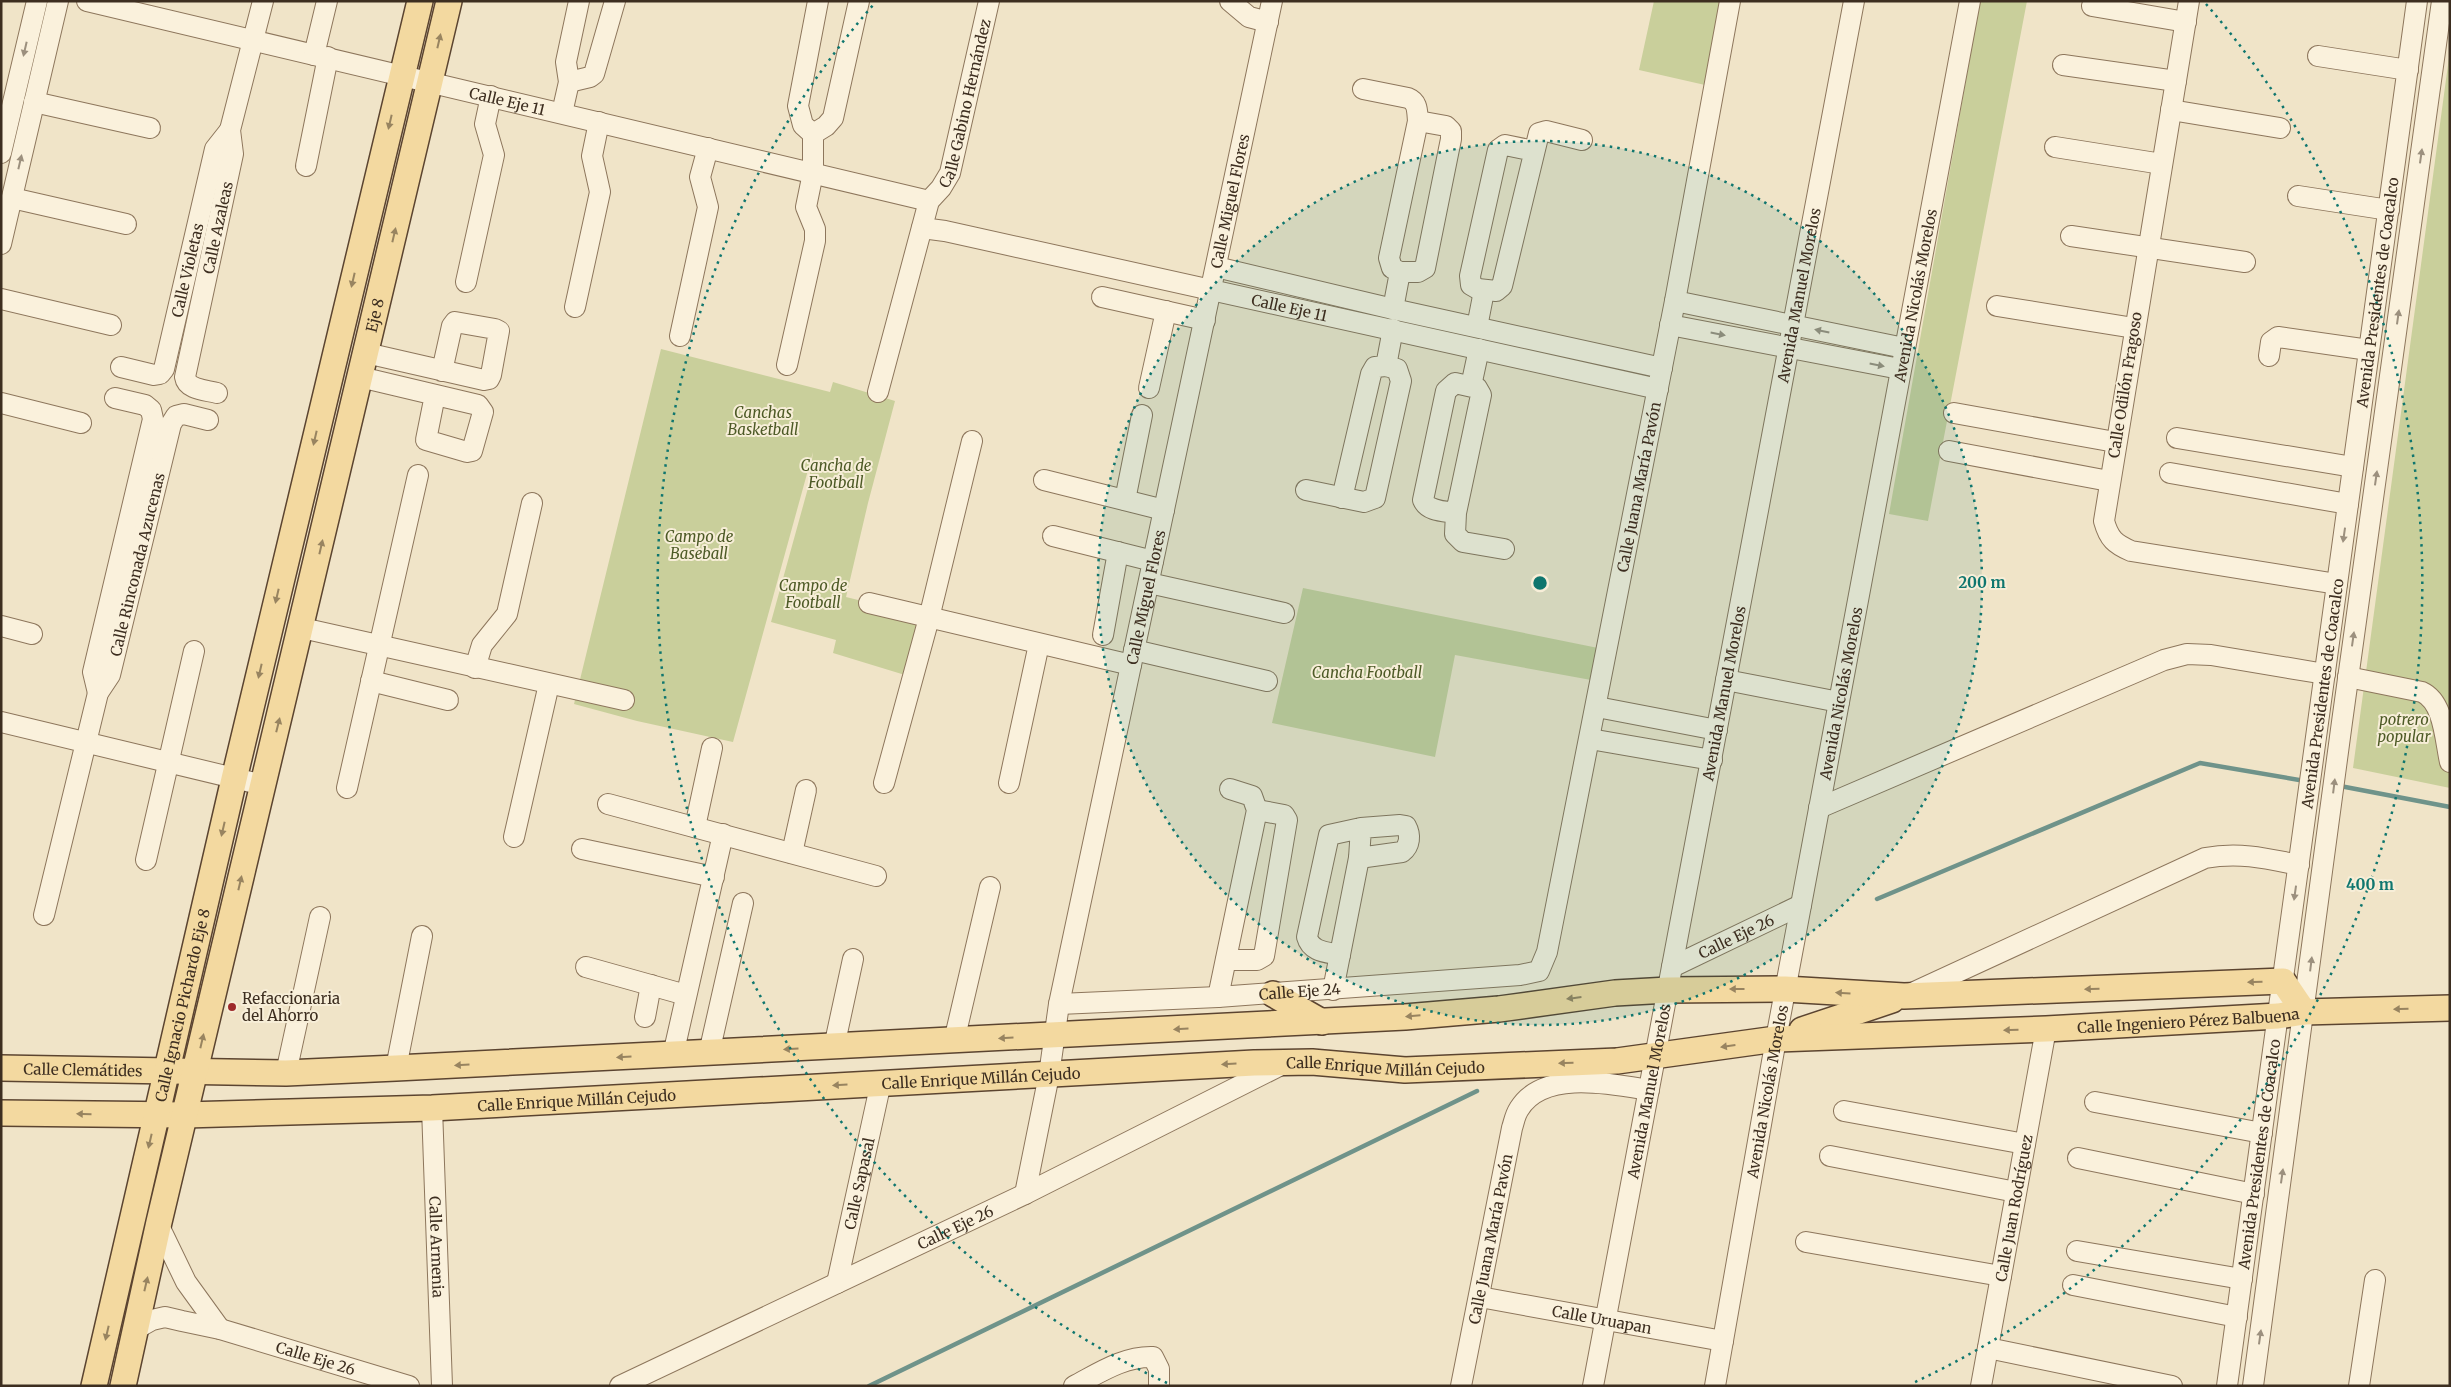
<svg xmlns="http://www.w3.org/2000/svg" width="2451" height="1387" viewBox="0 0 2451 1387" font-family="Merriweather,serif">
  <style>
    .green { fill: #c9cf9b }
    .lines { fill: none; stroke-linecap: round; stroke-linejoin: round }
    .stream { stroke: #6f938a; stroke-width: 4.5 }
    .minor-casing { stroke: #8d765c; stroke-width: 22 }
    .major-casing { stroke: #5b4430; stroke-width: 28 }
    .minor { stroke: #faf1dc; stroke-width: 20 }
    .major { stroke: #f3d9a0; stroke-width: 25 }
    .oneway { fill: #988460 }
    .oneway2 { fill: #9c907e }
    .ring { fill: none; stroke: #0f766e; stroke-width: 2.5; stroke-dasharray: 2.5 5 }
    .poi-dot { fill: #9e2a2b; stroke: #f7eed8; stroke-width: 2 }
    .labels { text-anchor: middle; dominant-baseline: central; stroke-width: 4; stroke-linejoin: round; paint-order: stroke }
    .street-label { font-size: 15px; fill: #3d2e20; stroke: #f7eed8 }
    .park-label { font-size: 15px; font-style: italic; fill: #4d5a26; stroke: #f7eed8 }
    .poi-label { font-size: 15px; fill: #3d2e20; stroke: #f7eed8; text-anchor: start }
    .centre { fill: #0f766e; stroke: #f7eed8; stroke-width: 2.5 }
    .ring-label { font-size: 15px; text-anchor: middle; font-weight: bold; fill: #0f766e; stroke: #f7eed8; stroke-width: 4; stroke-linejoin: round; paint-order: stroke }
  </style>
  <rect width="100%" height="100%" fill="#f0e4c8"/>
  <path class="green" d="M1654,1H1721L1705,85L1639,70Z
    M1980,1H2027L1928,521L1889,514Z
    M2450,50V788L2353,768Z
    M661,349L830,392L833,382L895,401L868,503L846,597L919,615L905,675L833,653L836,640L771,622L808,488L813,452L733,742L637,721L574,704Z
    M1303,588L1608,650L1602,682L1455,655L1435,757L1272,723Z"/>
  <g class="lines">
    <path class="stream" d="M2340,786L2450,807
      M1877,899L2200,763L2305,781
      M869,1386L1477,1091"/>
    <defs>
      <g id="minor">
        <path id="s1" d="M87,1L929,201"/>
        <path d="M1230,1L1249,17L1268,22"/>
        <path d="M2189,1L2104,521C2109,539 2115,544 2131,551L2337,584"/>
        <path d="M2092,6L2186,22"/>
        <path d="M314,55L327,1"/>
        <path d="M2318,56L2408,70"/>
        <path d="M2063,65L2176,81"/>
        <path d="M569,82L590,77L594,74L615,1"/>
        <path d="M1363,89L1408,98C1418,102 1417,111 1418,121L1389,258L1392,268L1400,272L1393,309"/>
        <path d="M34,102L150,128"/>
        <path d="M2171,110L2280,128"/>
        <path d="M562,113L569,82L566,62L579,1"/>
        <path d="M813,134L826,126L833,118L859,1"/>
        <path d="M2055,147L2162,164"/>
        <path d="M1534,151L1505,145L1498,150L1470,276L1471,285L1478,289L1496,291L1502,286L1539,133L1546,131L1582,140"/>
        <path d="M1,153L37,1"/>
        <path d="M306,166L328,57"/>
        <path d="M2298,196L2389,210"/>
        <path d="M12,198L126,224"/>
        <path id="s2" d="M922,228L945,231L1658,389"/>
        <path d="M2071,236L2245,262"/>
        <path d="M1,244L58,1"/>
        <path d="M1216,267L1393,309L1662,368"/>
        <path d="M1400,272H1418L1425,268L1451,139V131L1446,126L1418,121"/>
        <path d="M466,282L494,155L485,124L491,96"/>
        <path d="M1102,297L1205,320"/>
        <path d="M1,299L111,325"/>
        <path d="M1675,301L1904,348"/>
        <path d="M1997,306L2134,328"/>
        <path d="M575,307L600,192L592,156L599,122"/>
        <path d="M1670,325L1900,369"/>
        <path d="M1477,327L1484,291"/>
        <path d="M680,336L708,207L700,177L708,148"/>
        <path d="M366,353C406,362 445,371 484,380L489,379L491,375L499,331L495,329L455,322L452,326L442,371"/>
        <path d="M2269,356L2271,342L2278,337L2369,350"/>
        <path d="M787,365L815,241V229L806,207L813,173V134L803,125L798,106L818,1"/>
        <path id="s3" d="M121,367L154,375L160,374L164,369L215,149L230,130"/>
        <path d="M360,377L478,405L483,412L472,451L467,452L426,440L435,395"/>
        <path d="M1471,386L1479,349"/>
        <path d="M1149,388L1166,311"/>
        <path id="s4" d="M878,392L929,201L941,188L950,173L989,1"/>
        <path id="s5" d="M217,393C206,390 187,390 185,377L233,154L230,130L263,1"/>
        <path d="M1,403L81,423"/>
        <path d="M1954,413L2115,442"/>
        <path d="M2177,438L2353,467"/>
        <path d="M1949,451L2109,481"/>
        <path d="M2170,473L2348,504"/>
        <path d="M1044,480L1164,510"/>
        <path d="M1306,490L1364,502L1375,498L1401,381L1397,369L1386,366"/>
        <path d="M1342,498L1371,374L1375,367L1386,366L1393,329"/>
        <path d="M1125,500L1142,415"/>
        <path d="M1456,513C1445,511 1428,512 1423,500L1446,391L1455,383L1477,388L1481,395L1456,513L1455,534L1463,542L1504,549"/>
        <path d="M1053,536L1153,561"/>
        <path d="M1149,583L1284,613"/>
        <path d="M869,603L1131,665"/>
        <path d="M1,626L32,634"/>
        <path d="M302,628L624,700"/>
        <path d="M1103,635L1118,552"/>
        <path d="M1134,650L1267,681"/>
        <path d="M475,668L482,645L507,614L532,503"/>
        <path d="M2348,677L2422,692C2444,702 2445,740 2450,762"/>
        <path d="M1726,680L1839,702"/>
        <path d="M371,681L448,700"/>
        <path d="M98,693L93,672L153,419L151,410L145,405L115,398"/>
        <path d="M1597,707L1717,730"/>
        <path d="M1,722L263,785"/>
        <path d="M1590,739L1712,760"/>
        <path d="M884,783L929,618L972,441"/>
        <path d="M1009,783L1039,644"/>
        <path d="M347,788L418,475"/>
        <path d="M608,804L876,876"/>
        <path d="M1819,808L2164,660L2187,654L2211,655L2325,674"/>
        <path d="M695,827L712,748"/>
        <path d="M514,837L549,684"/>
        <path d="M582,849L714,877"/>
        <path d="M792,853L806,790"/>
        <path d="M146,860L194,651"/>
        <path id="s6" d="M44,915L98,693L110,675L171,424L176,416L184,414L208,420"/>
        <path d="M1340,955C1326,952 1311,952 1307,937L1329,835L1361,828L1400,825L1406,826C1411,835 1410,846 1402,852L1359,858L1361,828"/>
        <path d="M1226,960H1257L1264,956L1287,820L1284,815L1257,810"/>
        <path d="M586,967L686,995"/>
        <path id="s7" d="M1672,967L1801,905"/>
        <path d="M1333,990L1359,858"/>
        <path d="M1910,994L2205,858C2239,852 2265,858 2299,865"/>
        <path d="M1218,997L1257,810L1252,796L1230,789"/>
        <path id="s8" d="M1059,1004L1218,997L1520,975L1539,971L1547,952L1675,301L1730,1"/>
        <path d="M645,1017L651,985"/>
        <path d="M954,1041L990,887"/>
        <path d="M834,1047L853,959"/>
        <path d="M709,1053L743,903"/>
        <path d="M673,1055L723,834"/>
        <path d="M396,1068L422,936"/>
        <path d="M286,1073L320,917"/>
        <path d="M2095,1102L2262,1133"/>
        <path id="s9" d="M432,1108L442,1386"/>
        <path d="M1844,1111L2025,1144"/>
        <path d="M1830,1156L2016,1192"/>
        <path d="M2078,1158L2254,1194"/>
        <path id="s10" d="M1025,1194L1049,1075L1059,1004L1272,1"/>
        <path d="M159,1226L186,1282L220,1329"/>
        <path d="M1806,1242L2001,1276"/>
        <path d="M2077,1251L2242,1279"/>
        <path id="s11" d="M837,1283L881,1082"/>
        <path d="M2073,1285L2237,1317"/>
        <path id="s12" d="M1480,1297L1723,1341"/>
        <path id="s13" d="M136,1329L152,1320L165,1317L182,1321L220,1329L409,1386"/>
        <path d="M1988,1348L2172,1386"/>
        <path id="s14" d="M620,1386L1025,1194L1285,1063"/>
        <path d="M1074,1386C1099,1373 1124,1356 1153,1357L1159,1369V1386"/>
        <path id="s15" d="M1461,1386L1512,1128C1514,1122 1515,1115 1519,1109C1543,1069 1612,1084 1649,1090"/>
        <path id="s16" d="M1593,1386L1854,1"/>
        <path id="s17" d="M1715,1386L1776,1039L1970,1"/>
        <path id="s18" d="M1981,1386L2046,1029"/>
        <path id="s19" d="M2227,1386L2417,1"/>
        <path d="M2253,1386L2342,722L2442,1"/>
        <path d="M2359,1386L2375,1280"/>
      </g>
      <g id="major">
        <path d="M1273,994L1322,1022"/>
        <path d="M1802,1030L1892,1000"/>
        <path id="s20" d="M1,1068L286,1073L396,1068L1405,1017L1499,1009L1615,993L1668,990L1785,989L1904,996L2283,981L2304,1012"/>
        <path id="s21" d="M1,1113L185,1115L432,1108L1254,1063L1312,1062L1405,1070L1617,1061L1776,1039L2046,1029L2278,1016L2304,1012L2450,1008"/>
        <path id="s22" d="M94,1386L234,779L420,1"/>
        <path id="s23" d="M123,1386L159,1222L449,1"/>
      </g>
    </defs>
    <use href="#minor" class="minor-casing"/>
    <use href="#major" class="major-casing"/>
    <use href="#minor" class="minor"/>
    <use href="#major" class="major"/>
  </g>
  <defs><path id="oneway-solid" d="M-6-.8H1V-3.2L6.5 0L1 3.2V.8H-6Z" transform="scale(1.25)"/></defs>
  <g class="oneway">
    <use href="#oneway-solid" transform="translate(439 41) rotate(-77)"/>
    <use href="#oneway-solid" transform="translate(390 122) rotate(103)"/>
    <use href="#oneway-solid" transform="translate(394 235) rotate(-77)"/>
    <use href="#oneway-solid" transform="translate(353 280) rotate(103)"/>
    <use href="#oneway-solid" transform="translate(315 438) rotate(103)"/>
    <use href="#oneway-solid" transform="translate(321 547) rotate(-77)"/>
    <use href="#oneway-solid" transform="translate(277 596) rotate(103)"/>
    <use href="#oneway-solid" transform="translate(260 671) rotate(103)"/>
    <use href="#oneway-solid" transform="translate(278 725) rotate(-76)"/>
    <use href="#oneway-solid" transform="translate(223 829) rotate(103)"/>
    <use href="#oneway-solid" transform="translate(240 883) rotate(-77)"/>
    <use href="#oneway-solid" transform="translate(2255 982) rotate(178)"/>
    <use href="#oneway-solid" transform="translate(1737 989) rotate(180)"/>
    <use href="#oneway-solid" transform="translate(2092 989) rotate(178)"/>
    <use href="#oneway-solid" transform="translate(1843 993) rotate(-177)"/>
    <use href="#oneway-solid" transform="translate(1574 998) rotate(173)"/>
    <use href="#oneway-solid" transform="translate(2401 1009) rotate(178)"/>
    <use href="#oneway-solid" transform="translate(1413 1016) rotate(175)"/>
    <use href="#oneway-solid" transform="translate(1181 1029) rotate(177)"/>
    <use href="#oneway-solid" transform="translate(2011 1030) rotate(178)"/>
    <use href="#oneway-solid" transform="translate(1006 1038) rotate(177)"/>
    <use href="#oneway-solid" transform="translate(202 1041) rotate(-77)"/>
    <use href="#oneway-solid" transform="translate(1728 1046) rotate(172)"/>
    <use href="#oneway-solid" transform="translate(791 1049) rotate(177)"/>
    <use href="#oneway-solid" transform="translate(624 1057) rotate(177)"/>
    <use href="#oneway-solid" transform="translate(1566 1063) rotate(178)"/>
    <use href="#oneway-solid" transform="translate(1229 1064) rotate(177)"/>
    <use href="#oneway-solid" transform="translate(462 1065) rotate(177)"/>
    <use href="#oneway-solid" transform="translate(840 1085) rotate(177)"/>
    <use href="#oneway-solid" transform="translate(84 1114) rotate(-179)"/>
    <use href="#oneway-solid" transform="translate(150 1141) rotate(103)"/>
    <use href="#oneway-solid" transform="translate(146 1284) rotate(-77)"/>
    <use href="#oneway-solid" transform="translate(107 1333) rotate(103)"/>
  </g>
  <g class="oneway2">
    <use href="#oneway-solid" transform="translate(25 49) rotate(103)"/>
    <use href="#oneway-solid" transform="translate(2421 156) rotate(-82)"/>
    <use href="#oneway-solid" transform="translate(20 162) rotate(-77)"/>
    <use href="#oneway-solid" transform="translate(2398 317) rotate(-82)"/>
    <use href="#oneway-solid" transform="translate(1822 331) rotate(-168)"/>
    <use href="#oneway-solid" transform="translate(1718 334) rotate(11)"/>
    <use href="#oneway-solid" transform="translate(1877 365) rotate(11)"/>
    <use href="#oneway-solid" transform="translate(2376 478) rotate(-82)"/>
    <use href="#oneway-solid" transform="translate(2344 535) rotate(98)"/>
    <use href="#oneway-solid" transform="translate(2353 639) rotate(-82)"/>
    <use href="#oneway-solid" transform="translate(2334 786) rotate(-83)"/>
    <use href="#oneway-solid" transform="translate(2295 893) rotate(98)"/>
    <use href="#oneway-solid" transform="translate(2311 964) rotate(-83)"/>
    <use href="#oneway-solid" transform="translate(2282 1176) rotate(-82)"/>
    <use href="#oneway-solid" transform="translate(2260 1337) rotate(-82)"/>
  </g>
  <circle cx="1540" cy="583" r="442" fill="#0f766e" fill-opacity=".12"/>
  <g class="ring">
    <circle cx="1540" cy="583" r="442"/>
    <path d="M1167 1383A883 883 0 0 1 874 4M2206 4A883 883 0 0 1 1913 1383"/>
  </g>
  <circle class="poi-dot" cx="232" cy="1007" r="5"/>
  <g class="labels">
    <g class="street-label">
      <text stroke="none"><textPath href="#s1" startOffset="432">Calle Eje 11</textPath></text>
      <text stroke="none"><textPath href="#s4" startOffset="304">Calle Gabino Hernández</textPath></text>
      <text stroke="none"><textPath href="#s10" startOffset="1014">Calle Miguel Flores</textPath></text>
      <text stroke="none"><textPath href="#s5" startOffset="191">Calle Azaleas</textPath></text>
      <text stroke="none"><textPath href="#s3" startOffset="148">Calle Violetas</textPath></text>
      <text stroke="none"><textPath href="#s19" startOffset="1104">Avenida Presidentes de Coacalco</textPath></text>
      <text stroke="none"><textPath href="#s16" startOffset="1110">Avenida Manuel Morelos</textPath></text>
      <text stroke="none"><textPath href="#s17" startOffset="1109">Avenida Nicolás Morelos</textPath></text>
      <text stroke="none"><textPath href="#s2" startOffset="376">Calle Eje 11</textPath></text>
      <text stroke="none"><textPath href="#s23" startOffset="1100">Eje 8</textPath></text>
      <text transform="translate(2125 385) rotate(-81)">Calle Odilón Fragoso</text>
      <text stroke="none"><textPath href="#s8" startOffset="976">Calle Juana María Pavón</textPath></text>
      <text stroke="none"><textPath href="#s6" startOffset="364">Calle Rinconada Azucenas</textPath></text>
      <text stroke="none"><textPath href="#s10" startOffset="609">Calle Miguel Flores</textPath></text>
      <text stroke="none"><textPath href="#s17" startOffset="704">Avenida Nicolás Morelos</textPath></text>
      <text stroke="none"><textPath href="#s19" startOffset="699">Avenida Presidentes de Coacalco</textPath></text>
      <text stroke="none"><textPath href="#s16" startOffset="705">Avenida Manuel Morelos</textPath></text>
      <text stroke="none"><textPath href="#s7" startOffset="71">Calle Eje 26</textPath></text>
      <text stroke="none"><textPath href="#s8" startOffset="241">Calle Eje 24</textPath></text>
      <text stroke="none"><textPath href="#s22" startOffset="391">Calle Ignacio Pichardo Eje 8</textPath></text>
      <text stroke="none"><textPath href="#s21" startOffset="2191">Calle Ingeniero Pérez Balbuena</textPath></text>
      <text stroke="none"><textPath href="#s21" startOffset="1386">Calle Enrique Millán Cejudo</textPath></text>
      <text stroke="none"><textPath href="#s20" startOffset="82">Calle Clemátides</textPath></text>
      <text stroke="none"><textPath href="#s21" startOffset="981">Calle Enrique Millán Cejudo</textPath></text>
      <text stroke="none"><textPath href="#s17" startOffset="299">Avenida Nicolás Morelos</textPath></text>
      <text stroke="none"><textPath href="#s16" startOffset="300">Avenida Manuel Morelos</textPath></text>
      <text stroke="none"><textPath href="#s21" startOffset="576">Calle Enrique Millán Cejudo</textPath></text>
      <text stroke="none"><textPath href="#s19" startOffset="234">Avenida Presidentes de Coacalco</textPath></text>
      <text stroke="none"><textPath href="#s11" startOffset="102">Calle Sapasal</textPath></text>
      <text stroke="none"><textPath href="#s18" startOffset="181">Calle Juan Rodríguez</textPath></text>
      <text stroke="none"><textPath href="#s14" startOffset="371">Calle Eje 26</textPath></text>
      <text stroke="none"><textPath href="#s15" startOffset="150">Calle Juana María Pavón</textPath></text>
      <text stroke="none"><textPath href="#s9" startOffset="139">Calle Armenia</textPath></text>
      <text stroke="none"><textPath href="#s12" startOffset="124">Calle Uruapan</textPath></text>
      <text stroke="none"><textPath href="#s13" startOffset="188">Calle Eje 26</textPath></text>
    </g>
    <g class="park-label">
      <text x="763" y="412">Canchas<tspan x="763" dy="17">Basketball</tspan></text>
      <text x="836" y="465">Cancha de<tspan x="836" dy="17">Football</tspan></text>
      <text x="699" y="536">Campo de<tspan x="699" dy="17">Baseball</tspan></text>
      <text x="813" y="585">Campo de<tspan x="813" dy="17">Football</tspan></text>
      <text x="1367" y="672">Cancha Football</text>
      <text x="2404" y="719">potrero<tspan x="2404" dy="17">popular</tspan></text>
    </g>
    <g class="poi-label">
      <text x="242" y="998">Refaccionaria<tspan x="242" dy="17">del Ahorro</tspan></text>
    </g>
  </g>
  <circle cx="1540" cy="583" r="8" class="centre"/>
  <g class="ring-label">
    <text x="1982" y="588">200 m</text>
    <text x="2370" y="890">400 m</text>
  </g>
  <rect width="2451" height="1387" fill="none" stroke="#3d2e20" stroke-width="5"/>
</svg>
